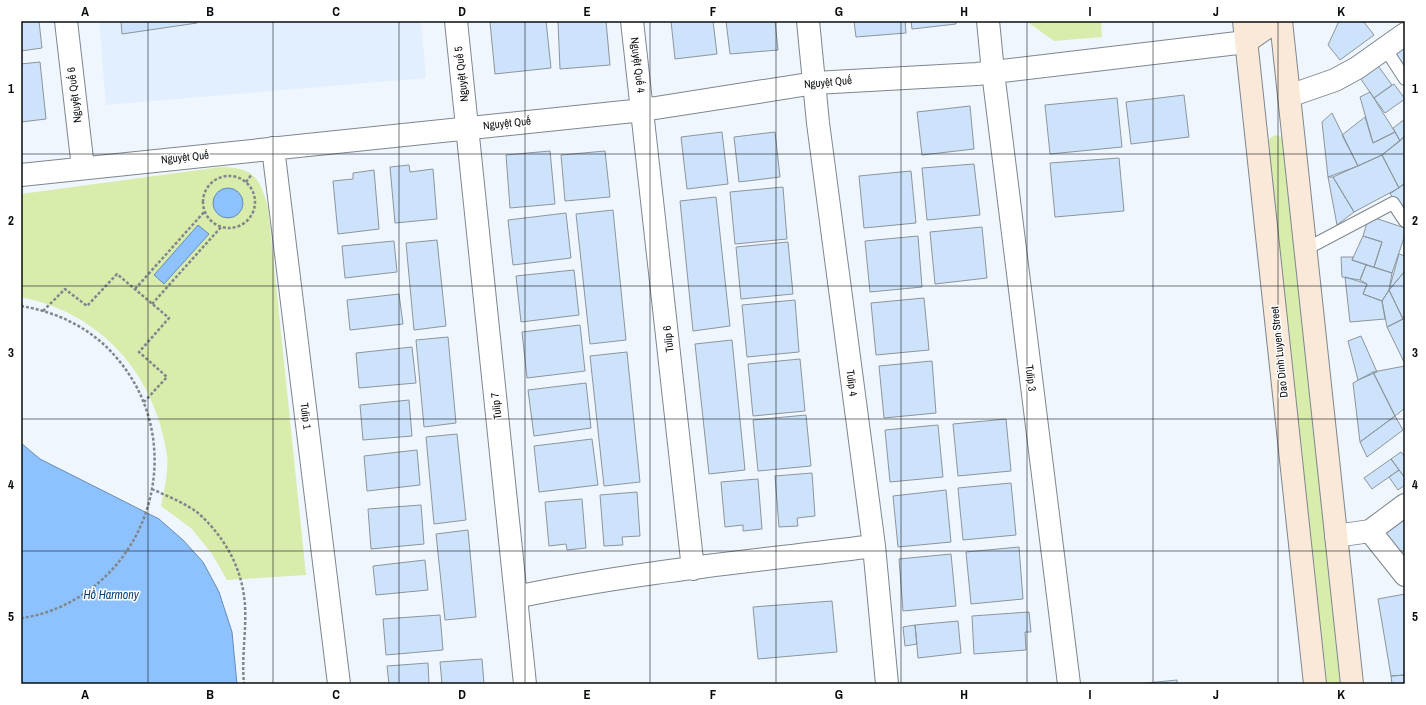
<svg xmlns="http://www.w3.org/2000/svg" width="1426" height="705" viewBox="0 0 1426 705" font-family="'Archivo Narrow',sans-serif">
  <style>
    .built { fill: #e1efff }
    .green { fill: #d8ecac }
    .water { fill: #8ec2ff; stroke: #668bb7 }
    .building { fill: #cce3fb; stroke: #8c959d }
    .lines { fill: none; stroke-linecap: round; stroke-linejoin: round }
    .lane-casing { stroke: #7e868e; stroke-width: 14 }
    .street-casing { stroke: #7e868e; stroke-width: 24 }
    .secondary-casing { stroke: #7e868e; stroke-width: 24 }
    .path { stroke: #81868c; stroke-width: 2.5; stroke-dasharray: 3 2; stroke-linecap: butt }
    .lane { stroke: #fff; stroke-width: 12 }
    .street { stroke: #fff; stroke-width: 22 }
    .secondary { stroke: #fae8d8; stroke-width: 22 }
    .grid { fill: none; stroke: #090c0f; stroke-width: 1; stroke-opacity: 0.55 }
    .labels { text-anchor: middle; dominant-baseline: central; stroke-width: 3; stroke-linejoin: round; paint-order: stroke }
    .street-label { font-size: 11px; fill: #090c0f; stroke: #fff }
    .water-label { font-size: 12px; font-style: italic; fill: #063e73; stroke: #fff }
    .neatline { fill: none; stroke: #090c0f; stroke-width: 1.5 }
    .grid-label { font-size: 13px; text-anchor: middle; font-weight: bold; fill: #090c0f }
  </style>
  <rect width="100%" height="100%" fill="#eff6fe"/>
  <path class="built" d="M99,21H421L426,78L106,105Z"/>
  <path class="green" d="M1026,21H1101L1102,37L1054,41Z
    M1275,135L1281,137L1283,143L1342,684H1326L1268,144L1270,138Z
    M221,167C254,168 259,176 268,207L306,575L227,580L212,554L192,529L161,506C164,491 169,469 167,455C155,374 101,313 21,297V194Z"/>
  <path class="water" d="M213 203a15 15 0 1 1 30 0a15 15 0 1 1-30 0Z
    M198,225L209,234L164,284L154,275Z
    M21,443L40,459L159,519L183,540L203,562L219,592L232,632L237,684H21Z"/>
  <path class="building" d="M21,21H39L42,48L21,51Z
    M121,21H197V23L122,34Z
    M503,21H546L551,68L495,74L490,22Z
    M558,21H606L610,65L560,69Z
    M671,21H713L717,54L675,59Z
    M726,21H775L778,50L730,54Z
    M854,21H905L906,33L856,37Z
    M911,21H956V24L912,29Z
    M1339,21H1363L1374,35L1340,60L1328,45Z
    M1401,42L1405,48V72L1390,50Z
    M40,62L46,119L21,122V64Z
    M1376,63L1392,85L1374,98L1358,75Z
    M1394,84L1405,99L1385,113L1374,98Z
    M1370,92L1395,132L1373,143L1360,97Z
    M1184,95L1189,137L1131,144L1126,102Z
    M1117,98L1122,147L1050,154L1045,105Z
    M970,106L974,149L922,155L917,112Z
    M1332,113L1358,166L1328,177L1322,122Z
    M1365,117L1373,143L1395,132L1400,141L1382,155L1358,166L1342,135Z
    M1405,119V136L1400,141L1393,128Z
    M722,132L728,184L687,189L681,137Z
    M775,132L780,177L739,182L734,137Z
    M1405,136V183L1399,188L1382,155Z
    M550,151L555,204L510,208L506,155Z
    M605,151L610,197L565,201L561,155Z
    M1382,155L1399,188L1354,212L1333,177Z
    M1119,158L1124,211L1055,217L1050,163Z
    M974,164L980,215L927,220L922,168Z
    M409,165L410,172L433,169L437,219L395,223L390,167Z
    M374,170L379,229L338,234L333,181L353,179V173Z
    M911,171L916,223L864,228L859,176Z
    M1328,177H1333L1354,212L1337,225Z
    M1405,183V209L1390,194Z
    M783,187L787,239L735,244L730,192Z
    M716,197L730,326L693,331L680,201Z
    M613,210L626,340L590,344L576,214Z
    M566,213L571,258L513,265L508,220Z
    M1369,216L1405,228V235L1392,273L1374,267L1382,242L1363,236Z
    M982,227L987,278L935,284L930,232Z
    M918,236L922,287L870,292L865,241Z
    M1363,236L1382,242L1374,267L1352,260Z
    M437,240L446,326L414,330L406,243Z
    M394,241L397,272L345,278L342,246Z
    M788,242L793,294L741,299L736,247Z
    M1399,254L1405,256V271L1389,290Z
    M1341,257H1353L1352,260L1366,265L1360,280L1342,277Z
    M1366,265L1392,273L1389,290L1382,301L1363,294L1367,284L1360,280Z
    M574,270L579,315L521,322L516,276Z
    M1405,271V318L1403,319L1389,290Z
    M1345,277L1367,284L1363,294L1382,301L1385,319L1350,322Z
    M1389,290L1403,319L1387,327L1382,301Z
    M399,294L403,324L350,330L347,300Z
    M924,298L929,350L876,355L871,303Z
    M795,300L799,352L747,357L742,305Z
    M1405,318V364L1387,327Z
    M580,325L585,371L527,378L522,332Z
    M1361,336L1377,372L1358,380L1348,341Z
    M448,337L456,423L424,427L416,340Z
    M732,340L745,470L709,474L695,344Z
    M412,347L416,383L359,388L356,353Z
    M627,352L640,482L604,486L590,356Z
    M800,359L805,411L753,416L748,364Z
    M932,361L936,413L884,418L879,366Z
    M1405,366V408L1395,416L1373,372Z
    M1373,372L1395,416L1360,442L1353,383Z
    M586,383L591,428L534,436L528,390Z
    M409,400L412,436L363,440L360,405Z
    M806,415L811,466L758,471L753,420Z
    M1395,416L1403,430L1367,457L1360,442Z
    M1006,419L1011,471L958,476L953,424Z
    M938,425L943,477L890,482L885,430Z
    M457,434L466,520L434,524L426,437Z
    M592,439L598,485L539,492L534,446Z
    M417,450L420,485L367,491L364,456Z
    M1401,452L1405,457V478L1391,459Z
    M1391,459L1399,470L1372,489L1364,478Z
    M1399,470L1405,478V485L1398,490L1389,477Z
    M812,473L815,516L797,518L798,526L779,527L775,476Z
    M758,479L762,529L743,531V525L725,527L721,482Z
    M1011,483L1016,535L963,540L958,488Z
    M946,490L951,542L898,547L893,496Z
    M637,492L640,536L622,537L623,545L604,546L600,495Z
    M582,499L586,548L567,550L566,544L549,546L545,502Z
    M421,505L424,544L371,549L368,509Z
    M1405,511V550L1400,554L1382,527Z
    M468,530L476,617L445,620L436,534Z
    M1019,547L1023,599L971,604L966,552Z
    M951,554L956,606L903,611L899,559Z
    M425,560L428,590L376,595L373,566Z
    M1405,594V675L1391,676L1378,599Z
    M832,601L837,652L758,659L753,607Z
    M1029,612L1031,632H1025L1026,650L974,654L972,616Z
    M440,615L443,650L386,655L383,619Z
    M958,621L961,653L918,658L915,625Z
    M915,625L917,644L905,646L903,627Z
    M482,659L484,684H442L440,662Z
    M428,663L429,684H389L387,666Z
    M1405,675V684H1392L1391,676Z
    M1177,680V684H1136Z"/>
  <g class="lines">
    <defs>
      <path id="lane" d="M1385,48L1405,79
        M1306,249L1393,203L1405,221"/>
      <path id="street" d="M66,21L83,168
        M456,21L525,684
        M632,21L693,569
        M808,21L818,123L874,546L887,684
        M988,21L993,72L1069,684
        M1289,96L1335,80L1357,68L1405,34
        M273,148L339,684
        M21,175L643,110L815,83L977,74L1246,42
        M1370,531L1405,505
        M1336,536L1370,531L1405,575
        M516,597C633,572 754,561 874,546"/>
      <path id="secondary" d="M1244,21L1315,684
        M1281,21L1352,684
        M1246,42L1276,21"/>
    </defs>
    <use href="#lane" class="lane-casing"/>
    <use href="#street" class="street-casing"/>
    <use href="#secondary" class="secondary-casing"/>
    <path class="path" d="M203 202a26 26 0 1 1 52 0a26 26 0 1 1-52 0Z
      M246,182L252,174
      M135,289L205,211
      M152,304L222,226
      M21,306C57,312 91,328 115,356C175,423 165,527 97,584C77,601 48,615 21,618
      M43,311L65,289L87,306L117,274L169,318L139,352L167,377L144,402
      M152,489C167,496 185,503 198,513C222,534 240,564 244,596C248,624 241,654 244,684"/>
    <use href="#lane" class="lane"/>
    <use href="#street" class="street"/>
    <use href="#secondary" class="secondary"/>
  </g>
  <path class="grid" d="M148,21V684M273,21V684M399,21V684M525,21V684M650,21V684M776,21V684M901,21V684M1027,21V684M1153,21V684M1278,21V684M21,154H1405M21,286H1405M21,419H1405M21,551H1405"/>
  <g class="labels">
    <g class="street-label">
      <text transform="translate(638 65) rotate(83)">Nguyệt Quế 4</text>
      <text transform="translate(461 74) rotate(-96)">Nguyệt Quế 5</text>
      <text transform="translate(828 82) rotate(-5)">Nguyệt Quế</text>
      <text transform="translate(74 95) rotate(-97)">Nguyệt Quế 6</text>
      <text transform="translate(507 123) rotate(-6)">Nguyệt Quế</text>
      <text transform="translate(185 157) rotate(-6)">Nguyệt Quế</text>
      <text transform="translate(668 339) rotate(-96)">Tulip 6</text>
      <text transform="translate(1279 352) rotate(-96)">Dao Dinh Luyen Street</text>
      <text transform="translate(1031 378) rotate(83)">Tulip 3</text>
      <text transform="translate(852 383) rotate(83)">Tulip 4</text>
      <text transform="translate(496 406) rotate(-96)">Tulip 7</text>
      <text transform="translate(306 416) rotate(83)">Tulip 1</text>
    </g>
    <g class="water-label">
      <text x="111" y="595">Hồ Harmony</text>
    </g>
  </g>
  <rect width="1426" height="705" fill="none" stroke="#ffffff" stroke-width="44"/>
  <rect x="22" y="22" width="1382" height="661" class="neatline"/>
  <g class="grid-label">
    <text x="85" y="16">A</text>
    <text x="210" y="16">B</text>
    <text x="336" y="16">C</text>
    <text x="462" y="16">D</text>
    <text x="587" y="16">E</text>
    <text x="713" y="16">F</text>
    <text x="839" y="16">G</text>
    <text x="964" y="16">H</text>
    <text x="1090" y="16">I</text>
    <text x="1216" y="16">J</text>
    <text x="1341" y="16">K</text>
    <text x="11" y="93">1</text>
    <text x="1415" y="93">1</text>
    <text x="11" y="225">2</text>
    <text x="1415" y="225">2</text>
    <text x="11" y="357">3</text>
    <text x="1415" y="357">3</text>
    <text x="11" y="489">4</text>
    <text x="1415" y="489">4</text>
    <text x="11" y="621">5</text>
    <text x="1415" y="621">5</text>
    <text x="85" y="699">A</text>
    <text x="210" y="699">B</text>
    <text x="336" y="699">C</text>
    <text x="462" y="699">D</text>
    <text x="587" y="699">E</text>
    <text x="713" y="699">F</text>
    <text x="839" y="699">G</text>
    <text x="964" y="699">H</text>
    <text x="1090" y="699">I</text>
    <text x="1216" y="699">J</text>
    <text x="1341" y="699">K</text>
  </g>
</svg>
